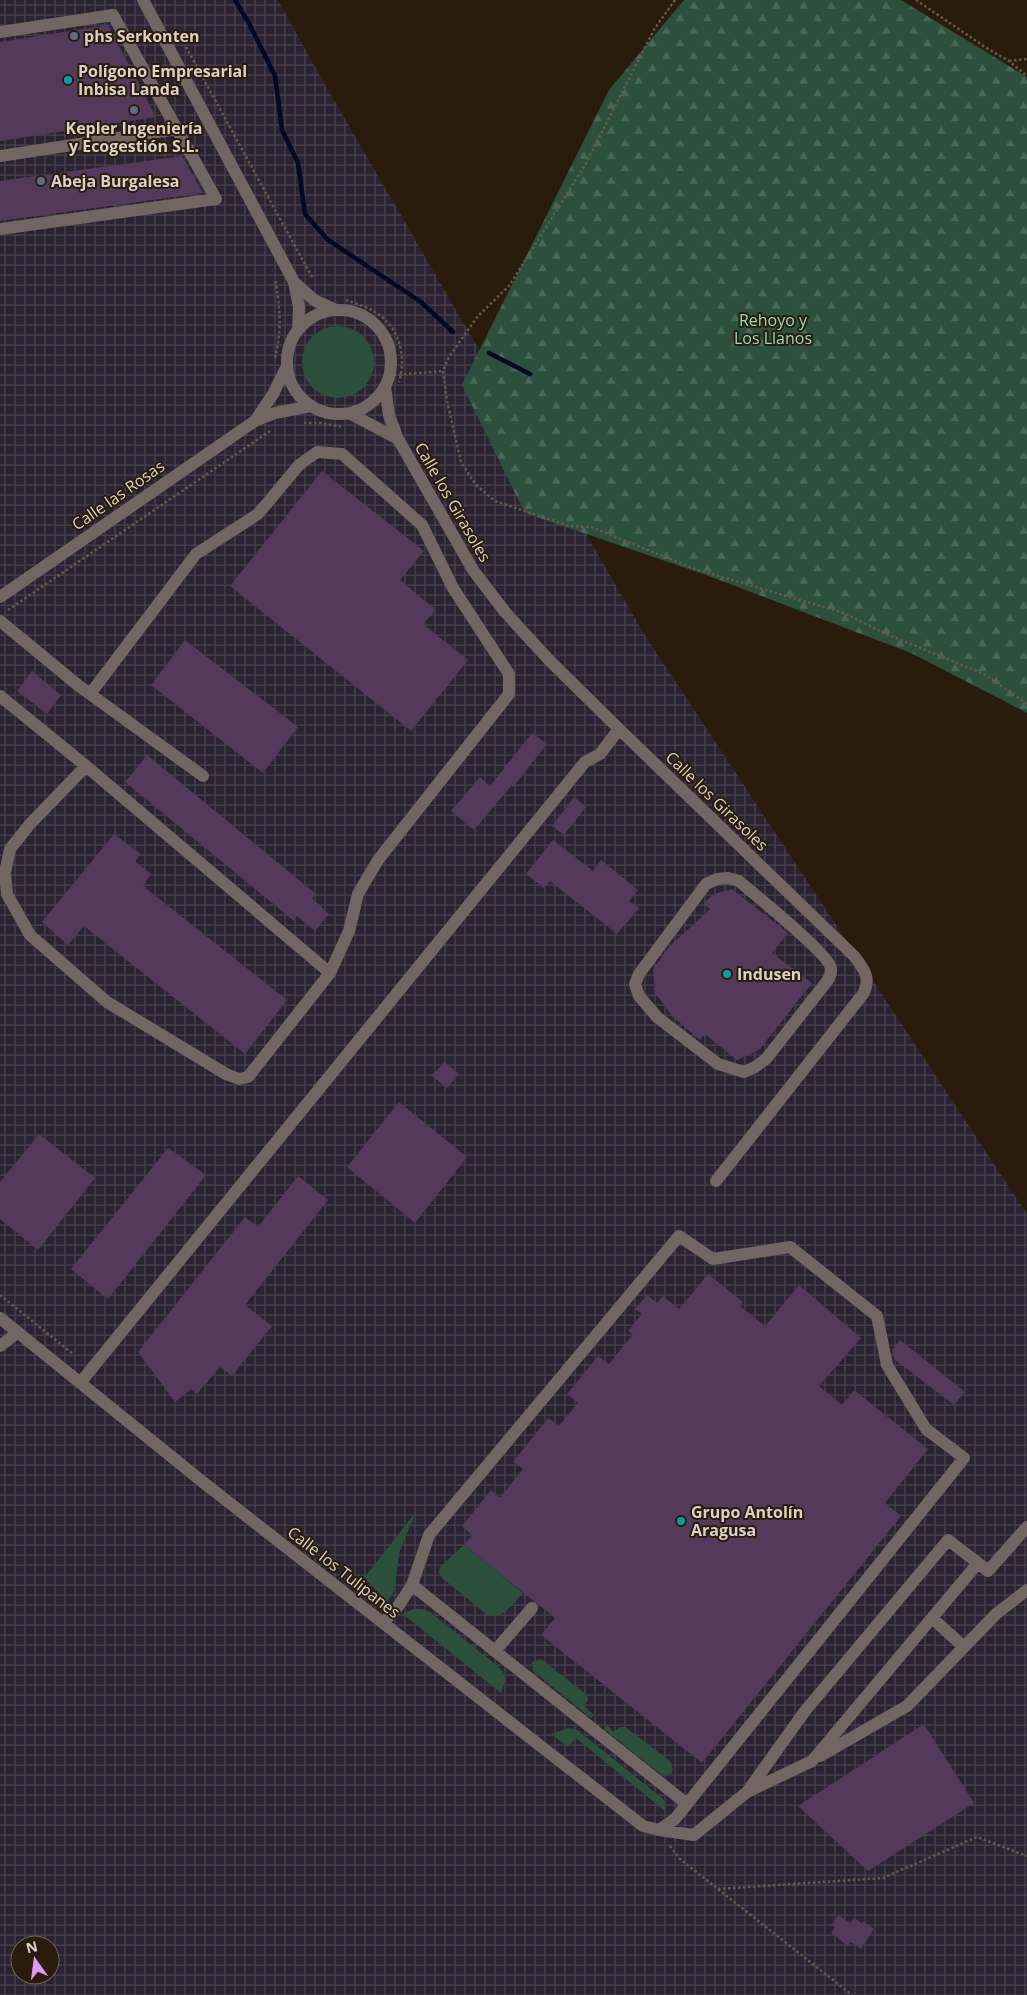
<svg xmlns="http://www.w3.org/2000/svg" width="1027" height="1995" viewBox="0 0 1027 1995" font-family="'Open Sans',sans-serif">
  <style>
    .industrial { fill: url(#industrial-grid); fill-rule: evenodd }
    .forest { fill: url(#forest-firs) }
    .garden { fill: #2b503c }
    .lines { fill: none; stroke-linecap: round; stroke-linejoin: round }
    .stream { stroke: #010926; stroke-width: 4.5 }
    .building { fill: #53395a }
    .path { stroke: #66594b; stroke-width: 2.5; stroke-dasharray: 2.5 2.5; stroke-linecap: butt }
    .minor { stroke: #716662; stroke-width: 12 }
    .service-dot { fill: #5c6f8a; stroke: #2a1c0c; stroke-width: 2 }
    .culture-dot { fill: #0f9aa8; stroke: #2a1c0c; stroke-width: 2 }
    .labels { text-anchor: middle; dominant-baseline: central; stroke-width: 4; stroke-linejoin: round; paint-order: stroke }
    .poi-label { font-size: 16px; font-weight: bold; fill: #dbd1c7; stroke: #2a1c0c; text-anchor: start }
    .park-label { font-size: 16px; fill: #95deb5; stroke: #2a1c0c }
    .street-label { font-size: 16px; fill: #dbd1c7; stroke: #2a1c0c }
  </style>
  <defs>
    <pattern id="industrial-grid" width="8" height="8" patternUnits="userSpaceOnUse" patternTransform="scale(1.25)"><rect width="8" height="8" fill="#2b2332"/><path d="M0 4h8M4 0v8" fill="none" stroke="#49424e"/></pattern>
    <pattern id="forest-firs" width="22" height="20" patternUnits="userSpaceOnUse" patternTransform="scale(1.25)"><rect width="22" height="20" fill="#2b503c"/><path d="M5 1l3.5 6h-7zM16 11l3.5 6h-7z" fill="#496857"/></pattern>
  </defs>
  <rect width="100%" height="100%" fill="#2a1c0c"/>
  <path class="industrial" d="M0,0H278L320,76L646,637L1027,1214V1995H0ZM20,1945H50V1975H20Z"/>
  <path class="forest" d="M684,0H901L1027,77V713L911,653L709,576L525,513L462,385L609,90Z"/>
  <path class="garden" d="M302 362a36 36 0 1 1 72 0a36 36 0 1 1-72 0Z
    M416,1512L399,1553L395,1588L388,1602L364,1578Z
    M464,1545L523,1593C513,1603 501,1623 486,1614L442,1578L439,1572L440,1567Z
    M413,1609H422L430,1612L500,1668C508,1677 505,1683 501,1693L403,1614Z
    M541,1659L587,1695L588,1700L584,1706L594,1715L591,1718L533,1671L532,1662Z
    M607,1725L614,1732L620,1727H625L670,1761L673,1770L671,1774L664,1775L658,1772L604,1729Z
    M568,1728L576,1729L663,1799L666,1804L665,1811L576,1738L568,1747L551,1734Z"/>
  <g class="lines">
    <path class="stream" d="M235,0L250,25L275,76L282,130L298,163L305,214L328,240L421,302L453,332
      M489,353L530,374"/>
  </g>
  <path class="building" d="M108,25L156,117L0,141V42Z
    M182,156L203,193L0,221V181Z
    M322,471L424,551L400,580L436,610L423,624L468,660L411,731L230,586Z
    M185,640L298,727L263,773L151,685Z
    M32,671L61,695L47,714L17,691Z
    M532,733L547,744L513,787L511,786L474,830L451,811L480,777L490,786Z
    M147,755L316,894L312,898L329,914L315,931L297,916L294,921L125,782Z
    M574,797L586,807L564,835L552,826Z
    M114,834L141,854L135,861L151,874L143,886L287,1000L245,1054L84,926L68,945L42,922Z
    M553,840L593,871L601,860L638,890L629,901L639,908L617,934L550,881L544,888L526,874Z
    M732,889L788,933L772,953L812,983L759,1050L737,1060L705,1034L700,1040L673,1017L655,993L653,969L669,947L710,909L704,903L714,894Z
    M444,1062L459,1074L447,1088L432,1076Z
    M399,1102L467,1157L415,1223L347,1167Z
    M39,1134L95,1178L38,1250L0,1219V1182Z
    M168,1148L206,1175L108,1299L71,1269Z
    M298,1176L328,1200L245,1305L272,1326L232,1376L220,1367L197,1394L191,1389L175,1402L138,1352L245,1217L258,1227Z
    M708,1274L743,1302L740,1306L765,1326L799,1285L861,1338L819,1386L842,1405L854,1390L928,1449L885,1503L901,1516L702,1763L541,1635L555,1618L464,1545L472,1535L462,1526L491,1490L500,1498L523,1469L513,1462L548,1418L559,1426L578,1403L567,1394L598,1356L609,1364L633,1334L628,1331L642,1314L635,1309L647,1295L657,1303L663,1296L679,1309Z
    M900,1340L965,1392L954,1405L894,1359L892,1350Z
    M924,1724L974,1803L868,1871L798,1806Z
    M839,1915L850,1923L854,1918L862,1923L863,1921L874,1929L861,1949L851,1942L848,1946L831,1933L835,1927L831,1925Z"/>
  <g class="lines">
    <path class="path" d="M675,0L655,28L585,165L509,286L478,316L449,357L443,371L447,401L461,462L476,485L495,501L569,526L591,527L695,569L844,613L884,633L984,674L1027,704
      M916,0L988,49L1009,61L1027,76
      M186,47L313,279
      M1009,61L1027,59
      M346,300C358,304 373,309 382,317C401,332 406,360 399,382
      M275,358C282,332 280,305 275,279
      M394,375L443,371
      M304,423H321L343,427
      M8,610L270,431
      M0,1295L73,1354
      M670,1846L680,1859L852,1995
      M718,1889L883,1878L977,1837L1027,1856"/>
    <path class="minor" d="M143,0L294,282L299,307L298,330
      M0,32L113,15L216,199L0,229
      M0,156L177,129
      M294,282L314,300L336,310
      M287 362a52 52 0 1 1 104 0a52 52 0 1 1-104 0Z
      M385,386L389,415L398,439L473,570L505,612L549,660L619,729L854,956C863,968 872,978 863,994L716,1181
      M349,413L398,439
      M255,421L273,394L287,366
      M0,597L255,421L275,413L311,406
      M0,621L79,686L203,776
      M90,694L196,554L258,514L299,465L317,452L342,454L422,525L453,588L509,674V694L378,860L358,894L349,931L330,973
      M0,696L75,757L86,766L330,973L248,1077L239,1079L226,1074L107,1002L30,935L7,894L5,873L10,849L30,824L86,766
      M728,878L739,881C754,894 829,954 831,968C832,975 828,980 824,985L766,1059L755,1067L744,1072L718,1064L657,1017L639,996L635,984L639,974L706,884L717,879Z
      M0,1318L204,1483L643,1826L659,1830L675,1819L964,1458L926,1429L887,1365L877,1316L790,1247L713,1259L679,1236L429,1535L412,1585L397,1608L383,1623
      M0,1346L18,1332
      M80,1383L585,762L600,754L619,729
      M978,1563L988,1571L1027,1527
      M412,1585L687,1804
      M932,1618L964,1647
      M495,1651L532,1608
      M820,1756L907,1706L996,1614L1027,1590
      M659,1830L694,1835L747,1792L812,1761L978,1563L948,1540L805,1711L747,1792"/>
  </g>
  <g class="service-dot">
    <circle cx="74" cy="36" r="5"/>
    <circle cx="134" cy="110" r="5"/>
    <circle cx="41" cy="181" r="5"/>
  </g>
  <g class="culture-dot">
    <circle cx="68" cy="80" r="5"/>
    <circle cx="727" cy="974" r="5"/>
    <circle cx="681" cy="1521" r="5"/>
  </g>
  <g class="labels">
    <g class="poi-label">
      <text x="84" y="36">phs Serkonten</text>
      <text x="78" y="71">Polígono Empresarial<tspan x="78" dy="18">Inbisa Landa</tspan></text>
      <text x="134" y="128" text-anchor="middle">Kepler Ingeniería<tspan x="134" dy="18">y Ecogestión S.L.</tspan></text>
      <text x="51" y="181">Abeja Burgalesa</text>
      <text x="737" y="974">Indusen</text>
      <text x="691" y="1512">Grupo Antolín<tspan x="691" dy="18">Aragusa</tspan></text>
    </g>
    <g class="park-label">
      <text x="773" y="320">Rehoyo y<tspan x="773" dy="18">Los Llanos</tspan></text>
    </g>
    <g class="street-label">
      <text transform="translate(118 495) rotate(-35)">Calle las Rosas</text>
      <text transform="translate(453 502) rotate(60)">Calle los Girasoles</text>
      <text transform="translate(717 801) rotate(44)">Calle los Girasoles</text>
      <text transform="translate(344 1572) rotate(38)">Calle los Tulipanes</text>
    </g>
  </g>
  <g transform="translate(35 1960) rotate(346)"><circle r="24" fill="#2a1c0c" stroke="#716457"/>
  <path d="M0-4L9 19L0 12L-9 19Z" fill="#df98f2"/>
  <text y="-8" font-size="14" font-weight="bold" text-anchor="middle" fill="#dbd1c7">N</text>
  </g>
</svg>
